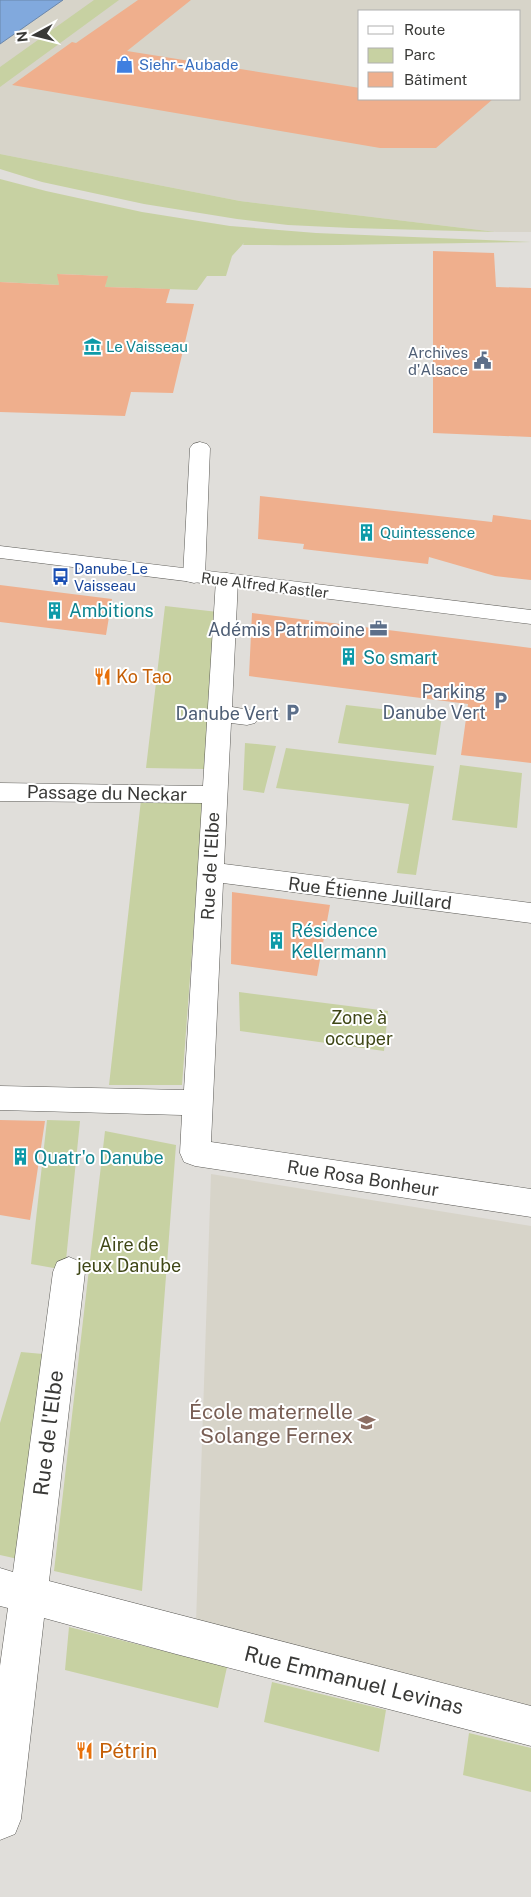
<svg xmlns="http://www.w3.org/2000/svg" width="531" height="1897" viewBox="0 0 531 1897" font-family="'Public Sans',sans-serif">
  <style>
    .built { fill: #d7d4c9; fill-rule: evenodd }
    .green { fill: #c7d1a2 }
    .water { fill: #81a9dd; stroke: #6b87ab }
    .building { fill: #efaf8d }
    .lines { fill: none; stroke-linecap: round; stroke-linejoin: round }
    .minor-casing { stroke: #5c5b57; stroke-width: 1 }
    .tertiary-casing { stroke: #5c5b57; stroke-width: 1 }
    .minor { fill: #fff; fill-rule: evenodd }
    .tertiary { fill: #fff; fill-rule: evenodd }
    .labels { text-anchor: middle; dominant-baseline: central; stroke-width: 4; stroke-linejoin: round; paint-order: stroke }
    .far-shop-label { font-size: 15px; fill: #366cbe; stroke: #fff; text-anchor: start }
    .far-culture-label { font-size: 15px; fill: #0d838f; stroke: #fff; text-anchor: start }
    .far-service-label { font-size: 15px; fill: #4e5e75; stroke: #fff; text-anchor: end }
    .far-transit-label { font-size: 15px; fill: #164399; stroke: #fff; text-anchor: start }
    .far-street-label { font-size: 15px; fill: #393937; stroke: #fff }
    .culture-label { font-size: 18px; fill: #0d838f; stroke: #fff; text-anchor: start }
    .service-label { font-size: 18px; fill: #4e5e75; stroke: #fff; text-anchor: end }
    .food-label { font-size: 18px; fill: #c56008; stroke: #fff; text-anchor: start }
    .street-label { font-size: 18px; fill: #393937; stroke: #fff }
    .park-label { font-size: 18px; fill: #3f4716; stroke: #fff }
    .near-education-label { font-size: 21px; fill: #785e54; stroke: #fff; text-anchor: end }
    .near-street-label { font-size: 21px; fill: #393937; stroke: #fff }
    .near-food-label { font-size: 21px; fill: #c56008; stroke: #fff; text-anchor: start }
  </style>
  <rect width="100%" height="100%" fill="#e0deda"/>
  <path class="built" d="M0,0H531V232H496L240,201L0,154ZM360,11H520V99H360Z
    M211,1174L531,1226V1708L196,1623Z"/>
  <path class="green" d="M94,0H119L0,87V67Z
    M0,154L240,201L496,232L351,228L288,225L237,219L144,204L42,182L0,169Z
    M0,179L46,191L142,212L230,226L316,233L531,242C435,243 339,246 243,245L244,243L232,256L226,276H207L197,290L105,287L107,276L58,274L59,285L0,282Z
    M165,606L218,612L205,769L146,768Z
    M346,705L442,716L436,755L338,743Z
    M245,743L276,746L264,793L243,790Z
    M286,748L434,766L416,875L397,873L409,804L276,788Z
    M460,765L522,773L517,828L452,820Z
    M141,800L203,803L182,1085H109Z
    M239,992L388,1011L384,1051L240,1031Z
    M47,1120L80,1121L65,1270L31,1264Z
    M105,1131L176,1145L142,1591L54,1571Z
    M21,1352L54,1355L27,1561L0,1555V1423Z
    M69,1627L227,1667L218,1708L65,1670Z
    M272,1682L386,1710L379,1752L264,1722Z
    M469,1733L531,1748V1792L463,1775Z"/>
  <path class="water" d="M0,0H63L0,44Z"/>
  <path class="building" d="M138,0H191L127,51L360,88V99H493L436,148H380L12,85L72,42L76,43Z
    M433,251L494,253L496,287L531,288V437L433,433Z
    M57,274L108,276L105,287L170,289L166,303L194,304L173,393L131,392L125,416L0,412V282L59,285Z
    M260,496L492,522L493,515L531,520V580L495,576L429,557L428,564L303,549L304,544L258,539Z
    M0,585L112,599L106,635L0,622Z
    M252,613L531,648V763L461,755L468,704L249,676Z
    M232,892L330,905L317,976L231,964Z
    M0,1120L45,1121L30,1220L0,1215Z"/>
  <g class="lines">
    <defs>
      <path id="minor" d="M200,442L207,444L210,448L205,576L202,581L194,583L186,581L183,576L190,448L193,444Z
        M227,573L235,575L238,580L232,707L255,711L259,717L255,723L247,725L231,723L224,864L531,903V923L223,883L211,1142L531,1189V1217L195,1166L184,1162L180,1153L182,1115L0,1110V1086L184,1090L202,803L0,801V783L203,786L216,580L219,575Z
        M69,1257L81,1262L85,1272L49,1581L531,1706V1746L176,1654L44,1618L21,1819L15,1834L0,1840V1666L8,1608L0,1606V1568L13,1572L53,1272L57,1262Z"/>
      <path id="tertiary" d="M0,546L531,610V624L0,558Z"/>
    </defs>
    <use href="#minor" class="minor-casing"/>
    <use href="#tertiary" class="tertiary-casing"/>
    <use href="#minor" class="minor"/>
    <use href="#tertiary" class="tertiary"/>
  </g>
  <defs>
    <symbol id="shop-bare" viewBox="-9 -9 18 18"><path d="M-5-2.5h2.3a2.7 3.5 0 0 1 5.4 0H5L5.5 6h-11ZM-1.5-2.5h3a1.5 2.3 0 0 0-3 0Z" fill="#3f7fe0" stroke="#fff" stroke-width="2.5" paint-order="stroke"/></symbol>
    <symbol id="museum-bare" viewBox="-9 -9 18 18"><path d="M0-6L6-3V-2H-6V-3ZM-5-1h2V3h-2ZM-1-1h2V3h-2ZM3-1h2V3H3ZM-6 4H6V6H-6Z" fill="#0f9aa8" stroke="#fff" stroke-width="2.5" paint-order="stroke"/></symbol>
    <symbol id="civic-bare" viewBox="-9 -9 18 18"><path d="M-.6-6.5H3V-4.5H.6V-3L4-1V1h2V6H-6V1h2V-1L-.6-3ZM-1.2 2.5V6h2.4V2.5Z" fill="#5c6f8a" stroke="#fff" stroke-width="2.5" paint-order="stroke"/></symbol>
    <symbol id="building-bare" viewBox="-9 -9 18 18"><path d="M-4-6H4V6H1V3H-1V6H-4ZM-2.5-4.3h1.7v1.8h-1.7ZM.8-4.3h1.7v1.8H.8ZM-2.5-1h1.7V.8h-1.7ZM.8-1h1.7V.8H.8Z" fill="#0f9aa8" stroke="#fff" stroke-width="2.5" paint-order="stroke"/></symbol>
    <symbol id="bus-bare" viewBox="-9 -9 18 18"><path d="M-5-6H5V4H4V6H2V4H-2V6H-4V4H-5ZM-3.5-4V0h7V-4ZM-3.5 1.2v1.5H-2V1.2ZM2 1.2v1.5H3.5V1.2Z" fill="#1a4fb4" stroke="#fff" stroke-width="2.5" paint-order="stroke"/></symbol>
    <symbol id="office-bare" viewBox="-9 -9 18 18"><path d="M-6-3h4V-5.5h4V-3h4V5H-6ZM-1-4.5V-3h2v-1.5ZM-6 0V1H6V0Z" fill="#5c6f8a" stroke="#fff" stroke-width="2.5" paint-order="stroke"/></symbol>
    <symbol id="restaurant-bare" viewBox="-9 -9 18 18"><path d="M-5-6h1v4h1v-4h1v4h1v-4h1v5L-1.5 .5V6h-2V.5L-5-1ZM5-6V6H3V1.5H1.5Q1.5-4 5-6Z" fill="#e8710a" stroke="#fff" stroke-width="2.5" paint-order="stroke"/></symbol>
    <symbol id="parking-bare" viewBox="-9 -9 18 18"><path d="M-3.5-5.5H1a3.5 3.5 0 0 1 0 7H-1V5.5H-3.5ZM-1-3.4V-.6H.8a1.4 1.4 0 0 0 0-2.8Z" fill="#5c6f8a" stroke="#fff" stroke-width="2.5" paint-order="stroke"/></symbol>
    <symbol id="school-bare" viewBox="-9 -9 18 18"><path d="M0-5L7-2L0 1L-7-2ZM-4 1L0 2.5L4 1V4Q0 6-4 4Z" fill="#8d6e63" stroke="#fff" stroke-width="2.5" paint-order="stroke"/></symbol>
  </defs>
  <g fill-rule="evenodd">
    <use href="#shop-bare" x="112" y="52" width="25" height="25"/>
    <use href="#museum-bare" x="80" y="334" width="25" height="25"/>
    <use href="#civic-bare" x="470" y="348" width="25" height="25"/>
    <use href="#building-bare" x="354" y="520" width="25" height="25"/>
    <use href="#bus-bare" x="48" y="564" width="25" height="25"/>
    <use href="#building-bare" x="42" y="598" width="25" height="25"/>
    <use href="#office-bare" x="366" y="616" width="25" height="25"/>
    <use href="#building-bare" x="336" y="644" width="25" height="25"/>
    <use href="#restaurant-bare" x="90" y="664" width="25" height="25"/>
    <use href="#parking-bare" x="488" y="688" width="25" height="25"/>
    <use href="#parking-bare" x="280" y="700" width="25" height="25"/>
    <use href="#building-bare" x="264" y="928" width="25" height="25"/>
    <use href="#building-bare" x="8" y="1144" width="25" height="25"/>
    <use href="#school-bare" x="354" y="1410" width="25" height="25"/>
    <use href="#restaurant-bare" x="72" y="1738" width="25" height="25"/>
  </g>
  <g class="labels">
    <g class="far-shop-label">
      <text x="139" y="64">Siehr - Aubade</text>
    </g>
    <g class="far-culture-label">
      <text x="106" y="346">Le Vaisseau</text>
      <text x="380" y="532">Quintessence</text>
    </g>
    <g class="far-service-label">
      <text x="468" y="352">Archives<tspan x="468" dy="17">d'Alsace</tspan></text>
    </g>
    <g class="far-transit-label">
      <text x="74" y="568">Danube Le<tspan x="74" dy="17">Vaisseau</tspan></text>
    </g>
    <g class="far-street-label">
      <text transform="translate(265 585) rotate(7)">Rue Alfred Kastler</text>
    </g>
    <g class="culture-label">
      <text x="69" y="610">Ambitions</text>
      <text x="363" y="657">So smart</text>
      <text x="291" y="930">Résidence<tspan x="291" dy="21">Kellermann</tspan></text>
      <text x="34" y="1157">Quatr'o Danube</text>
    </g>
    <g class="service-label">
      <text x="365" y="629">Adémis Patrimoine</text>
      <text x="486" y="691">Parking<tspan x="486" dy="21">Danube Vert</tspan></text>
      <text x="279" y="713">Danube Vert</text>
    </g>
    <g class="food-label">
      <text x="116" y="676">Ko Tao</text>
    </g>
    <g class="street-label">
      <text transform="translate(107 793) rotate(1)">Passage du Neckar</text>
      <text transform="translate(210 866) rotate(-87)">Rue de l'Elbe</text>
      <text transform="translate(370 893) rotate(7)">Rue Étienne Juillard</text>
      <text transform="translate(363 1178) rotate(9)">Rue Rosa Bonheur</text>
    </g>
    <g class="park-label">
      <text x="359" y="1017">Zone à<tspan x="359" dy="21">occuper</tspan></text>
      <text x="129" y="1244">Aire de<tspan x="129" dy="21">jeux Danube</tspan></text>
    </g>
    <g class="near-education-label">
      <text x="353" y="1411">École maternelle<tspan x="353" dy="24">Solange Fernex</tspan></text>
    </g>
    <g class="near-street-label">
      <text transform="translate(48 1433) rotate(-83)">Rue de l'Elbe</text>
      <text transform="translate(354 1680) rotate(14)">Rue Emmanuel Levinas</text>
    </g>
    <g class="near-food-label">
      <text x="99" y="1750">Pétrin</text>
    </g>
  </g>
  <rect x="358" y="10" width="162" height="90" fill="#ffffff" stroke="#b0b0af"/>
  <rect x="368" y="26" width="25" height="8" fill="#ffffff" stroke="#b0b0af"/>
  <text x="404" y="35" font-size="15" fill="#393937">Route</text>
  <rect x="368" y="48" width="25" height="15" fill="#c7d1a2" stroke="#b0b0af"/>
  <text x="404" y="60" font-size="15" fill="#393937">Parc</text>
  <rect x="368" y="72" width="25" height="15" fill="#efaf8d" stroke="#b0b0af"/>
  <text x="404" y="85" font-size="15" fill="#393937">Bâtiment</text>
  <g transform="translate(35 35) rotate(263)" stroke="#ffffff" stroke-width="4" paint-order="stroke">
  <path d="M0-4L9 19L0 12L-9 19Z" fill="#393937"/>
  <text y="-8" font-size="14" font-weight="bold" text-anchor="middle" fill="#393937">N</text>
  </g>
</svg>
